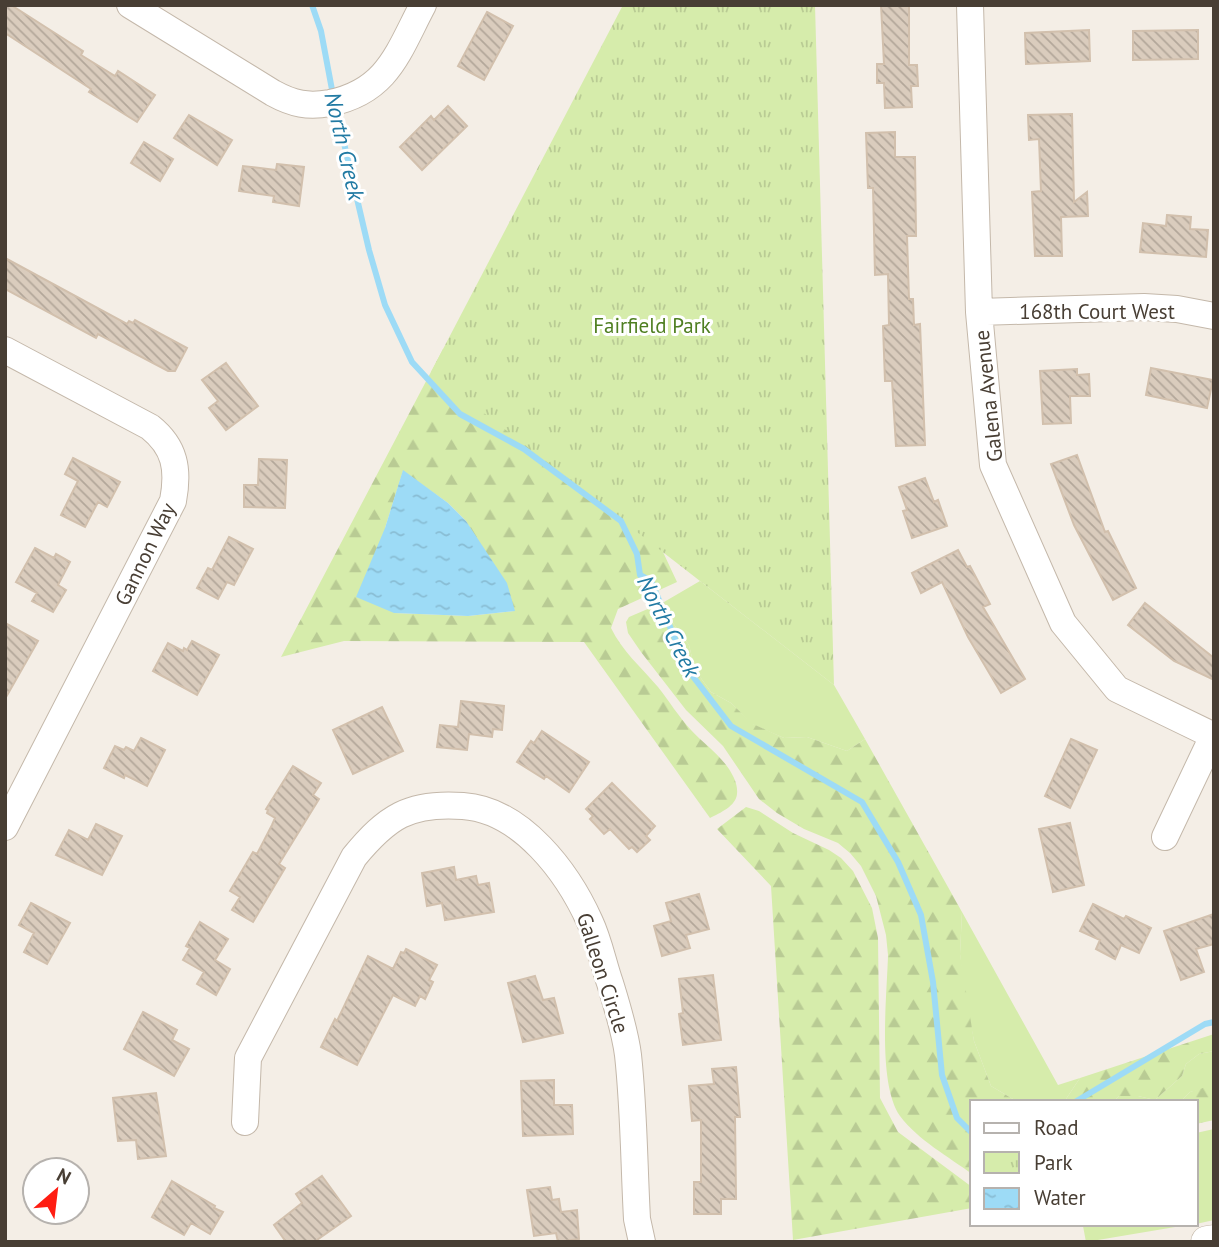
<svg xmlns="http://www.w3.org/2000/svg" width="1219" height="1247" viewBox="0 0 1219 1247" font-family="'PT Sans',sans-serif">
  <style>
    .grass { fill: #d6ecab }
    .forest { fill: url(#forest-firs); fill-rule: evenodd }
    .park { fill: url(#park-tufts) }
    .water { fill: url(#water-ripples) }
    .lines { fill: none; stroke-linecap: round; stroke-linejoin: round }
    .stream { stroke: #9ddbf6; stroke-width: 6 }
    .building { fill: url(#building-back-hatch); stroke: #d2c0ad; stroke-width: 2 }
    .minor-casing { stroke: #c4b8aa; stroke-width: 28 }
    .tertiary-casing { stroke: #c4b8aa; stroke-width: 33 }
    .minor { stroke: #fff; stroke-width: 26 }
    .tertiary { stroke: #fff; stroke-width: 32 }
    .labels { text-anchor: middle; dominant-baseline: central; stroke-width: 6; stroke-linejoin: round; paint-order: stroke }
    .street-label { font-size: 21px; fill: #483e34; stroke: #fff }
    .park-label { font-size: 21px; fill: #4f7f22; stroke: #fff }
    .water-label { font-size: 23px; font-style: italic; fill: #217aa3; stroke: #fff }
  </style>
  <defs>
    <pattern id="forest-firs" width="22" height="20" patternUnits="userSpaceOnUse" patternTransform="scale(1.75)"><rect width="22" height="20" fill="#d6ecab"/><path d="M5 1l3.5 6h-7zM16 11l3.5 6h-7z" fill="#b9cb94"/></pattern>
    <pattern id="park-tufts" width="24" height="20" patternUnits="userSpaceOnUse" patternTransform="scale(1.75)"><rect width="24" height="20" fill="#d6ecab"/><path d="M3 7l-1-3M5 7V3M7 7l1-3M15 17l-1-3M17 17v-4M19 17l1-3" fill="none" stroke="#b9cb94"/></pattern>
    <pattern id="water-ripples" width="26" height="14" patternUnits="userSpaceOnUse" patternTransform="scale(1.75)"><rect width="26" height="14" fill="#9ddbf6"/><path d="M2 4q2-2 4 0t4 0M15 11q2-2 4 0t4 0" fill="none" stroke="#89bdd4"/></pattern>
    <pattern id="building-back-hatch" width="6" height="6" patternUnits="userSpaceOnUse" patternTransform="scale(1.75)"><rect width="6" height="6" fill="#daccbd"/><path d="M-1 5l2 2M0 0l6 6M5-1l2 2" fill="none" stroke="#b3a79a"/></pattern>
  </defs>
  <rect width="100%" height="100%" fill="#f4eee6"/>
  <path class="grass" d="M700,581L834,685L865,739L847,751L807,737L784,738L752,724L731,703L711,692L695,670L689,645L670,619L664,602Z
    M962,912L1058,1085L1080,1078L1064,1102H1018L991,1086L974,1041L963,984L960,954Z
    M1214,1051V1087L1190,1092L1180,1102H1113L1119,1096H1138L1155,1100L1182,1076L1186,1064L1199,1054Z
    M1214,1129V1220L1196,1224V1133Z
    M1086,1224H1193L1086,1242L1083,1226Z"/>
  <path class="forest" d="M443,349L663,552L677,582L618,609L611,628C622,651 641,667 658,687C669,701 679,717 691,730C703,743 719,754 729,769C734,777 738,785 737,794C736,806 720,813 710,818L584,642L344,641L281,657ZM403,471L448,503L466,521L514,611L468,616L394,613L385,528Z
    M664,602L670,619L689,645L695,670L711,692L731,703L753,724L784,738L807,737L847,751L865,739L962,912L960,954L974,1041L991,1086L1018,1102H972V1174C949,1157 918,1140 900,1116C877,1083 887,996 888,955L886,935L876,896L861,866L850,853L838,843L804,829L777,813L759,799L723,746L686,710L641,652L628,633L626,622L629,617Z
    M746,807L759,811L793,833L829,850L841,858L853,871L872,908L878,938L880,1098L898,1132L972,1187V1208L793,1240L771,886L717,829Z
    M1214,1034V1051L1199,1054L1186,1064L1182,1076L1155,1100L1138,1096H1119L1113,1102H1064L1080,1078Z
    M1206,1087H1214V1120L1196,1124V1102H1180L1190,1092Z"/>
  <path class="park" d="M623,5H815L834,685L431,372Z"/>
  <path class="water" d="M403,470L448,503L466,521L507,583L515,611L468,616L394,613L356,597L385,528Z"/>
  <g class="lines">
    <path class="stream" d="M312,5L321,31L333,95
      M336,109L369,250L385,305L412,362L460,414L524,449L621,521L637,554L640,575L651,581L688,670L731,726L862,802L898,862L921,915L933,982L942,1075L957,1118L972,1133
      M1075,1102L1205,1024L1214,1022"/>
  </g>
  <path class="building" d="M5,5H11L83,51L81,55L115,76L118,71L155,95L137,122L89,92L91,89L5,33Z
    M881,5H909V65H917L918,86H911L912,107L885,108L884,83H877V64H884Z
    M487,12L513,26L484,80L458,66Z
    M1089,30L1090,61L1026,64L1025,33Z
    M1198,30V59L1133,60V31Z
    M448,106L467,126L422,170L400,147L431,116L434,120Z
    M1072,114L1074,202L1087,192L1088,216L1061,217L1062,256H1035L1032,192L1041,191L1039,139L1029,140L1028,115Z
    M189,115L232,140L217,165L174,138Z
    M895,132V157H915L916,236H907L909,299H913L914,325L920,324L925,445L896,446L892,381H885L883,326L889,325L888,274L875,275L873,188H868L866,133Z
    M144,142L173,159L160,181L131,163Z
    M277,164L304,167L299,206L273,202L274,196L239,191L243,166L276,170Z
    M1167,215L1191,217L1190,229L1208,230L1206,257L1140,252L1143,223L1166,226Z
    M5,258L127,324L129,321L133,323L135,320L187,348L175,371H168L98,334L96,338L5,289Z
    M226,363L258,406L226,430L209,408L218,401L202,380Z
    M1151,368L1213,380L1207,408L1146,395Z
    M1077,369V375L1089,374L1090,396H1070L1071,423L1043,424L1040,371Z
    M1077,455L1105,532L1108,531L1136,588L1113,600L1074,525L1051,464Z
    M73,458L120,482L107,507L98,502L85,527L61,515L78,481L65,474Z
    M259,459L287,460L285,508L244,507V485H258Z
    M925,478L934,502L938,500L947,526L912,538L903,511L907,510L899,487Z
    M229,537L253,549L234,585L227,582L218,599L197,588L208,568L212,570Z
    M35,548L54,558L56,554L70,562L58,585L66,590L53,612L32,601L37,593L16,582Z
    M958,550L967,567L970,566L990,604L983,607L1025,679L1001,693L968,637L942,582L921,593L912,573Z
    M1145,603L1214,658V680L1174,661L1128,625Z
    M5,623L38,641L5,699Z
    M192,641L219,655L197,695L153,671L168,643L183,651L184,648L187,650Z
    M461,701L504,706L502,730L493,729L492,737L469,734L467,750L437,747L440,725L458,727Z
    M382,707L403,751L353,774L333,730Z
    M542,731L589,762L569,792L546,776L544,779L517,762L531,741L534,743Z
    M141,738L165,750L147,786L125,775L124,778L104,768L115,746L124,750L126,747L134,751Z
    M1071,739L1097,750L1070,808L1045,796Z
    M293,766L321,783L313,795L319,799L279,864L285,868L253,922L232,910L240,897L230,891L253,852L257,854L272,825L275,818L267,813L268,810L266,809Z
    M612,783L655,826L646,836L650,840L637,852L632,847L629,849L610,829L604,834L590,819L593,816L586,809Z
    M1070,823L1084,885L1053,892L1039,829Z
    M96,824L122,836L102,875L56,855L69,830L88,840Z
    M454,867L456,880L476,876L478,885L489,883L494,912L445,920L442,903L427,906L422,873Z
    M699,894L709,929L686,935L690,948L662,956L654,926L671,921L666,903Z
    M31,903L70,923L47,964L24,952L34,933L19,925Z
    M1093,904L1124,919L1126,916L1151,928L1139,953L1121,945L1115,959L1096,949L1100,940L1080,931Z
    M1214,914V944L1196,949L1204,972L1181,980L1164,931Z
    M200,922L228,939L215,960L230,969L216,995L197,984L204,972L183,960L190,948L186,946Z
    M406,949L437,965L429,980L433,982L425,999L420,996L415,1006L393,995L357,1065L321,1047L335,1019L337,1021L368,956L393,969L401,952L404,953Z
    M713,975L721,1040L683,1045L679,1014L683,1013L679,979Z
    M535,976L543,1000L554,998L563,1033L523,1042L508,983Z
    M143,1012L177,1030L172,1040L189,1049L174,1076L124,1049Z
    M736,1067L740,1117H735L736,1199H721V1214H694V1182H701V1120L692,1121L689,1086L714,1084L712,1069Z
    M554,1080V1105H572L573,1134L523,1136L521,1081Z
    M156,1093L166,1156L138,1159L136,1140L118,1141L113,1098Z
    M322,1176L351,1216L314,1242H286L274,1225L302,1203L296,1194Z
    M172,1181L215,1206L214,1208L223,1212L210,1234L191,1223L184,1235L152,1217Z
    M550,1187L552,1200L559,1199L561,1212L577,1210L579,1239L558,1242L556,1233L534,1236L527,1190Z"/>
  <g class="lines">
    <defs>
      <path id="minor" d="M130,5L273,93C293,104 308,107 330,103C388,91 398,52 423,5
        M970,5L979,312L993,465L1063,623L1117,689L1214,736
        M979,312L1144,307L1177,309L1214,316
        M5,350L150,427C175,447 179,469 173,501L5,827
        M1165,837L1213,736
        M245,1122L248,1058L354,857C387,817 409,802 463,806C522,810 568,873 590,922C599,941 603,963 610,983C617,1006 625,1031 628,1055C634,1109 634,1165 637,1219L642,1242"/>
      <path id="tertiary" d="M1207,1242L1214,1241"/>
    </defs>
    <use href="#minor" class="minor-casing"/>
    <use href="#tertiary" class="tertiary-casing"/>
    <use href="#minor" class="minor"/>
    <use href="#tertiary" class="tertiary"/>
  </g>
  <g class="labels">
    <g class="street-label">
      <text x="1097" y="311">168th Court West</text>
      <text transform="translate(988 396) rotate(-96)">Galena Avenue</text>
      <text transform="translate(145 554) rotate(-64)">Gannon Way</text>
      <text transform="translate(603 973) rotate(72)">Galleon Circle</text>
    </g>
    <g class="park-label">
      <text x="652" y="325">Fairfield Park</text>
    </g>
    <g class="water-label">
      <text transform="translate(345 146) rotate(77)">North Creek</text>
      <text transform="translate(669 626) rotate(63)">North Creek</text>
    </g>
  </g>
  <rect width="1219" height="1247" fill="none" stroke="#483e34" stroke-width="14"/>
  <rect x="970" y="1100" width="228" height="126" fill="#ffffff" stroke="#b6b2ae" stroke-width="2"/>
  <rect x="984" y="1123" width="35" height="10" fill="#ffffff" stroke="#b6b2ae" stroke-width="2"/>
  <text x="1034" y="1135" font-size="21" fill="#483e34">Road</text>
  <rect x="984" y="1152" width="35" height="21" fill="url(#park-tufts)" stroke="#b6b2ae" stroke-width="2"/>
  <text x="1034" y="1170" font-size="21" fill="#483e34">Park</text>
  <rect x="984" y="1188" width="35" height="21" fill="url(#water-ripples)" stroke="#b6b2ae" stroke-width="2"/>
  <text x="1034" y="1205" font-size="21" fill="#483e34">Water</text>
  <g transform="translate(56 1191) rotate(28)"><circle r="33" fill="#ffffff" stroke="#b6b2ae" stroke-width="2"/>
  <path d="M0-5L12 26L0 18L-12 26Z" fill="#ff1d12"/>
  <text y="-10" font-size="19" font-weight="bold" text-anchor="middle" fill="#483e34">N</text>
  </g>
</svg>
